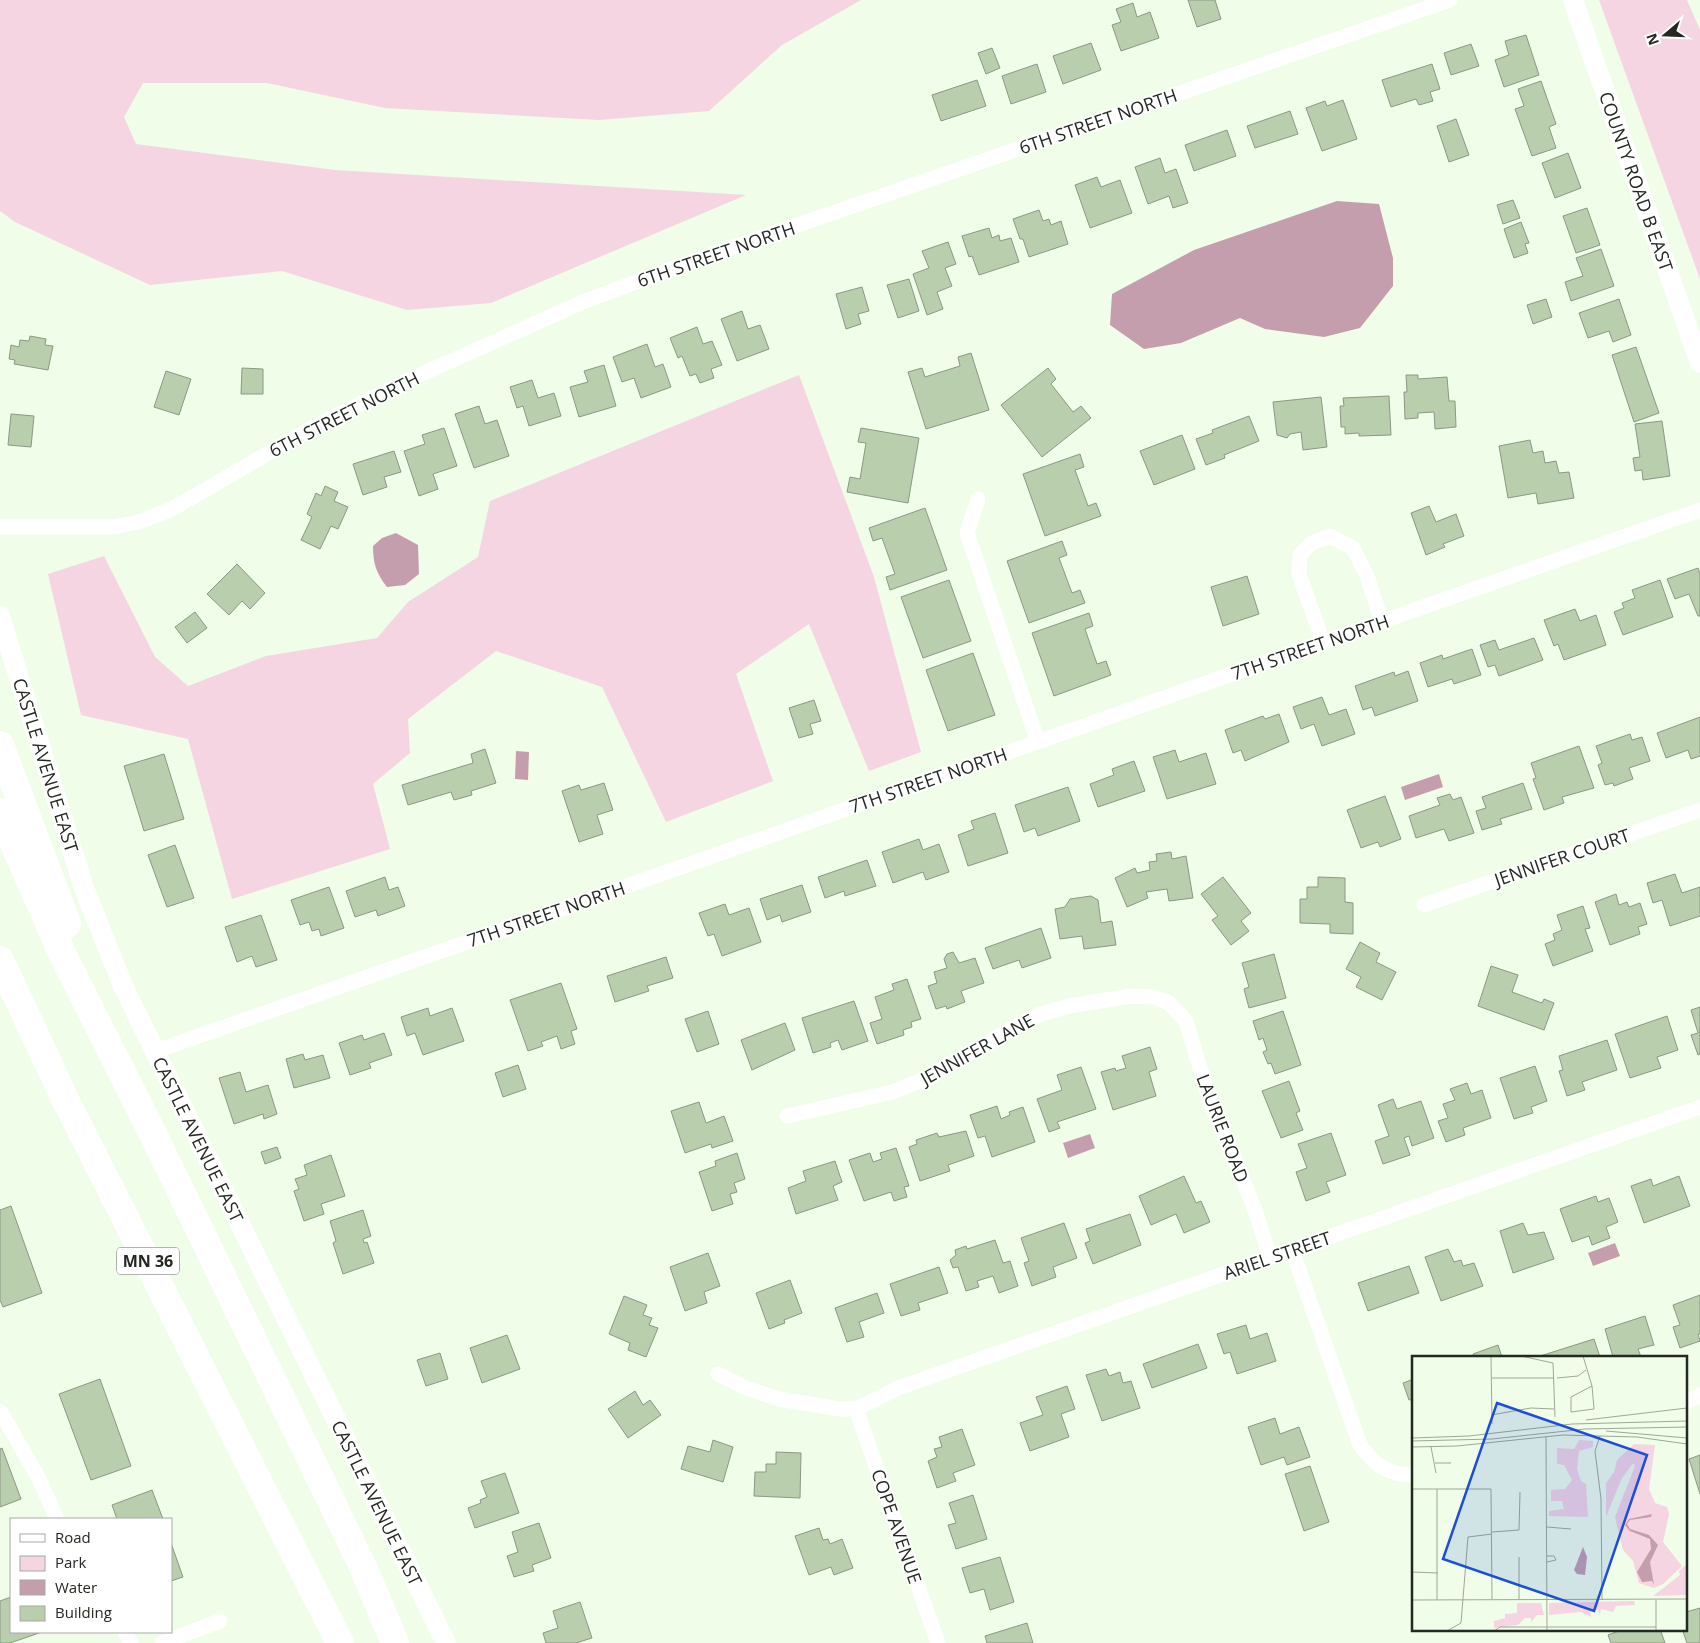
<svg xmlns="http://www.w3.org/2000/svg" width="1700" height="1643" viewBox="0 0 1700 1643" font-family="'Open Sans',sans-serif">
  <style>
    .green { fill: #f4d5e1 }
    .water { fill: #c59ead }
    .building { fill: #b9ceac; stroke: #8c9885 }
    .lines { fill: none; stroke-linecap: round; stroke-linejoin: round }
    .minor { stroke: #fff; stroke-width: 15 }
    .tertiary { stroke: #fff; stroke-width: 20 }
    .motorway { stroke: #fff; stroke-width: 28 }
    .labels { text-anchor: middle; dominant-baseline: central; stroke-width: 4; stroke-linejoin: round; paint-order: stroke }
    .shield { fill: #fff; stroke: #656863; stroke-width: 1 }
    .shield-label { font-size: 16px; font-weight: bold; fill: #232820 }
    .street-label { font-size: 18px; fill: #232820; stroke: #fff }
    .inset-road { fill: none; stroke: #9ea898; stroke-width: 1 }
    .view { fill: #1d4ed8; fill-opacity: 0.15; stroke: #1d4ed8; stroke-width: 2.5 }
    .inset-edge { fill: none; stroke: #232820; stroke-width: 2.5 }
  </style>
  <rect width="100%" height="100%" fill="#f0fde8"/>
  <path class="green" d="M0,0H861L782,45L709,111L599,120L385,108L267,83H143L124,117L136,144L335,170L746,195L491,303L407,310L282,271L150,285L15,222L0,211Z
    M1599,0H1687L1700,30V279Z
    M799,375L874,577L921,752L869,771L809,624L736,674L773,781L666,822L602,687L496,651L408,719L410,753L373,784L390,849L232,899L188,739L81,715L48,574L104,556L155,657L188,686L266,656L377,638L408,602L478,557L490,501Z"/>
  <path class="water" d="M1337,201L1379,204L1393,258V286L1360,328L1324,337L1265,329L1240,318L1181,343L1144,349L1110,325L1112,294L1194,250Z
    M396,533L418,545L419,574L405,585L387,587C376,573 373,563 373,546L382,538Z
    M516,751L529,752L528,780L515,779Z
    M1439,774L1443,787L1405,800L1401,787Z
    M1090,1134L1095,1148L1068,1158L1063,1143Z
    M1615,1243L1620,1256L1593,1266L1588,1253Z"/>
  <path class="building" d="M1188,0H1215L1221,19L1197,27Z
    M1133,3L1137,17L1150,12L1159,38L1121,51L1112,25L1121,22L1116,9Z
    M1526,35L1539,75L1504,87L1495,60L1509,55L1505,41Z
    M1091,43L1101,70L1063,84L1053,56Z
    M1471,44L1479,66L1451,75L1444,53Z
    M992,48L1000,68L986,74L978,53Z
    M1037,64L1046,92L1011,104L1002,76Z
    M1432,64L1440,89L1430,92L1433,101L1419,105L1416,99L1391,107L1382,80Z
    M977,80L986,106L941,121L932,95Z
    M1541,81L1556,124L1549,127L1556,148L1532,156L1515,109L1524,106L1518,89Z
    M1343,100L1357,139L1322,151L1306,108L1325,101L1327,106Z
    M1290,111L1298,134L1255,148L1247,126Z
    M1456,119L1469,155L1449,162L1437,126Z
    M1227,130L1236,156L1194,171L1185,145Z
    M1568,153L1581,188L1555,198L1542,163Z
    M1160,158L1165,173L1176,169L1188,203L1173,208L1169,196L1148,204L1135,167Z
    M1097,177L1101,187L1120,180L1132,213L1090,228L1075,185Z
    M1513,200L1520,218L1503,224L1497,205Z
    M1587,208L1600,245L1576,253L1563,216Z
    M1039,210L1043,221L1049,219L1051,225L1061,221L1068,244L1029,257L1023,239H1020L1013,219Z
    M1521,222L1529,243L1525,244L1528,253L1514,258L1504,229Z
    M989,228L992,238L999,235L1000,241L1011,238L1019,262L979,275L972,256L969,257L962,236Z
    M948,242L956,264L945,268L952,286L937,292L943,309L927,315L913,274L929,268L922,251Z
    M1601,249L1614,286L1571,301L1565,282L1583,276L1576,258Z
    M909,279L919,311L898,318L887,285Z
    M862,287L869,311L858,314L861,324L846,329L836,294Z
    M1546,299L1552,317L1533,324L1527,305Z
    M1619,299L1631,335L1613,342L1609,331L1588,338L1579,313Z
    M742,311L748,329L760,325L769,349L737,361L721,319Z
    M697,327L703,344L712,341L722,365L711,369L714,378L700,383L696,374L690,376L682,356L678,358L670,338Z
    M30,336L46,339L45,345L53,346L48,370L14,364L15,360L9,359L11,345L19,347L20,340L29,341Z
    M647,344L655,367L663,364L671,387L641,398L634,378L622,382L613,357Z
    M1636,347L1659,413L1634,422L1612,355Z
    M971,353L989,410L926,429L908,372L922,368L925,377L960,366L958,357Z
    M604,365L616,406L579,417L570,387L588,382L584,371Z
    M242,368L263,369V394H241Z
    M1048,368L1056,379L1051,384L1073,412L1081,406L1091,418L1042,457L1001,405Z
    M166,371L191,379L179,415L154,407Z
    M1406,375H1418V379L1447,377L1449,401H1455L1456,427L1435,429L1434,412L1418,413V418L1405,419L1404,392H1407Z
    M532,380L538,398L554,393L561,416L529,426L523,406L517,408L510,387Z
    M1389,396L1391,435L1359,436V433L1345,434V427H1341L1340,406H1344L1343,398Z
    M1321,397L1327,447L1303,450L1301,432L1290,434L1287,438L1277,435L1273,402Z
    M479,406L485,424L497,420L509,456L474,468L455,414Z
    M11,414L34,416L31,447L8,445Z
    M1249,416L1259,441L1224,455L1225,458L1206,465L1196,439L1213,433L1212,430Z
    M1662,421L1670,476L1643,480L1642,470L1635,471L1633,458L1640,457L1635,424Z
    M444,428L457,466L433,474L438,489L419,496L404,451L425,444L422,435Z
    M861,428L919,438L908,503L847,492L850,477L860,479L866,443L858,442Z
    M1182,435L1195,469L1154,485L1140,451Z
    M1530,440L1533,453L1543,451L1545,463L1556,461L1559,473L1569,472L1574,498L1538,504L1536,493L1508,498L1499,446Z
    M394,451L401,472L384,477L387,487L363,495L353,464Z
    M1080,454L1084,467L1075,470L1088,506L1096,503L1101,516L1045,536L1023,474Z
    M325,486L338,492L334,501L348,507L338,529L331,526L320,549L301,540L312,517L307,514L316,493L321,496Z
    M1429,506L1436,522L1456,514L1464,536L1443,544L1445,547L1426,555L1411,513Z
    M925,508L947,570L890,590L886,577L895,574L882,538L873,541L869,528Z
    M1062,541L1067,555L1059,558L1072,593L1080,590L1085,603L1029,623L1007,561Z
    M237,564L265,593L250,609L242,601L229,615L207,594Z
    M1698,568L1700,574V616H1698L1689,594L1675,599L1667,579Z
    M1247,576L1259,614L1223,626L1211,587Z
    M949,580L971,641L923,658L901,597Z
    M1660,580L1673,617L1623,635L1614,612L1624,608L1622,603L1635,598L1632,590Z
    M1575,609L1580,621L1596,615L1606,645L1564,660L1558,644L1554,646L1544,620Z
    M195,612L207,628L187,643L175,627Z
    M1089,613L1093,626L1085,629L1097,664L1106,661L1111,675L1054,696L1032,633Z
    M1534,638L1543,660L1499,676L1495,665L1488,667L1480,645L1495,640L1499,650Z
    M1472,649L1481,675L1454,684L1452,679L1428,687L1420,663L1442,655L1443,659Z
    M973,653L995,715L948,731L926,670Z
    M1408,671L1418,701L1375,716L1372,707L1363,710L1355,686L1394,672L1395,676Z
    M1322,697L1329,715L1346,709L1355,734L1322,746L1314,724L1301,729L1293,707Z
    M814,700L821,721L810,724L813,734L799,738L789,708Z
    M1279,714L1289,742L1245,761L1241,750L1233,753L1225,730L1263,716L1265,719Z
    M1700,717V756L1691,759L1688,750L1666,758L1657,733Z
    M1630,734L1632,740L1642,737L1650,761L1629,768L1633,779L1614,786L1613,783L1605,785L1598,765L1602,763L1596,746Z
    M1579,746L1594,788L1562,797L1564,803L1544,810L1533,779L1536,778L1531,763Z
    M485,749L496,783L471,791L472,795L454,800L451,792L408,805L402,785L473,763L471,754Z
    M1175,750L1179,762L1206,753L1216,784L1167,799L1153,757Z
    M164,754L184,819L144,831L124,766Z
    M1134,761L1145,791L1098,807L1090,784L1114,775L1112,769Z
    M604,783L613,810L597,815L603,834L579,842L562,791L579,785L581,790Z
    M1523,783L1532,809L1500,819L1502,824L1482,830L1476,811L1486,808L1482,797Z
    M1068,787L1080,821L1038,836L1035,828L1024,832L1015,805Z
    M1450,794L1453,800L1461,797L1474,833L1449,841L1444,829L1416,838L1409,816L1440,805L1437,798Z
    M1385,796L1401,839L1380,847L1378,842L1361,848L1347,810Z
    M995,813L1008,853L968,866L958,835L974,829L971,821Z
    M919,839L923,850L939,844L949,872L926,880L923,872L893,883L882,852Z
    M175,845L194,898L167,907L148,855Z
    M1171,852L1172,859L1186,856L1193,898L1169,901L1167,889L1146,892L1148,898L1127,907L1115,878L1135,868L1137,873L1150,870L1149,862L1157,861L1156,854Z
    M867,860L876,886L845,896L844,891L825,898L818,877Z
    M1675,874L1682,893L1700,887V916L1670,926L1662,900L1653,903L1647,883Z
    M385,877L389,890L398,887L405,906L378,916L376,910L355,917L346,891Z
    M1223,877L1251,913L1241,921L1249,931L1231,945L1212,920L1218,916L1201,894Z
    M1318,877L1345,878V902L1353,903V934L1330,933V924L1300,923V899H1307V887H1318Z
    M802,885L811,912L782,922L780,915L767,920L760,899Z
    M329,887L344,928L321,936L319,929L312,931L309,922L300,925L291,900Z
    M1616,894L1619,905L1627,902L1629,907L1640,903L1647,924L1638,927L1640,934L1610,945L1595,902Z
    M1091,896L1098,900L1101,923L1112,921L1116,945L1084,949L1082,936L1060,939L1055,909L1065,907L1070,899Z
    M725,904L729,915L749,908L761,942L722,956L714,934L708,936L699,913Z
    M1583,906L1590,928L1585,929L1593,951L1553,966L1545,944L1555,940L1553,934L1562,930L1557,915Z
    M261,915L277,960L256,967L252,956L237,962L225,927Z
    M1041,928L1051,958L1022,968L1019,960L993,969L985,948Z
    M1360,942L1380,953L1376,962L1396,972L1382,1000L1356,987L1361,977L1346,969Z
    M953,952L959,963L975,958L984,983L961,991L965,1002L947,1009L946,1006L936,1009L928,986L937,983L934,972L947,968L944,959L947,954Z
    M1274,954L1286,998L1249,1008L1244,989L1249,987L1242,963Z
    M666,957L673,978L647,986L649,991L615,1002L607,976Z
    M1491,966L1518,975L1512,992L1542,1003L1544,999L1554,1003L1544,1030L1478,1006Z
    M907,979L921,1019L911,1022L912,1027L903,1030L904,1035L877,1044L870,1023L882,1019L875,997L894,990L892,984Z
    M561,983L577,1029L571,1031L575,1044L561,1049L557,1036L541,1042L543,1046L528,1051L510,1000Z
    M854,1001L868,1041L842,1050L838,1040L830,1043L831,1047L813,1053L802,1018Z
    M1700,1007V1054L1698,1055L1691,1035L1698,1033L1691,1010Z
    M428,1008L430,1016L452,1008L464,1041L423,1055L415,1033L407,1036L401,1017Z
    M708,1011L719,1044L697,1052L685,1019Z
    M1283,1011L1301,1065L1275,1074L1271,1063L1268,1064L1263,1052L1267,1050L1263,1038L1259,1040L1253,1021Z
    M1667,1016L1678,1050L1657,1057L1661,1068L1630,1078L1615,1034Z
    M785,1023L795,1050L752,1070L741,1040Z
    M384,1033L392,1055L369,1063L371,1068L350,1075L339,1043L362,1035L364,1040Z
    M1607,1040L1617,1070L1582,1082L1585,1090L1567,1096L1559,1071L1563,1070L1559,1056Z
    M1150,1047L1157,1069L1149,1072L1156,1096L1113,1110L1101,1072L1115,1068L1116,1071L1126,1068L1122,1056Z
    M303,1054L305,1060L323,1055L330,1078L294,1088L286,1059Z
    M518,1065L526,1089L503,1097L495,1073Z
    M1535,1066L1547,1101L1531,1107L1533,1113L1514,1119L1500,1078Z
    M1081,1067L1096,1109L1057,1122L1060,1128L1049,1132L1037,1099L1062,1090L1057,1075Z
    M240,1072L246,1092L268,1085L277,1114L264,1119L263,1114L234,1124L219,1078Z
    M1289,1081L1300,1111L1296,1113L1303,1130L1281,1138L1262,1091Z
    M1467,1083L1471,1094L1482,1090L1491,1118L1463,1128L1465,1135L1446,1142L1438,1121L1448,1118L1443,1104L1455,1100L1450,1089Z
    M1393,1099L1397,1109L1421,1101L1434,1138L1412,1146L1409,1136L1404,1138L1410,1155L1383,1164L1375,1141L1389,1136L1378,1105Z
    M699,1102L706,1123L724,1116L733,1141L712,1148L711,1144L685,1153L671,1111Z
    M997,1106L1001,1119L1010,1115L1009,1112L1023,1107L1035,1142L992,1157L985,1136L978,1138L970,1115Z
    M966,1131L974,1156L948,1165L950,1171L920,1181L909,1147L917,1144L916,1140L937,1133L939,1137Z
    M1331,1133L1346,1175L1326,1182L1330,1192L1306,1201L1296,1172L1307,1168L1298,1144Z
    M277,1147L281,1158L265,1164L261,1152Z
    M896,1148L909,1186L904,1187L907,1197L894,1201L891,1192L864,1201L849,1160L870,1153L873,1162L882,1159L880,1153Z
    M737,1153L745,1179L734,1183L737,1192L730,1194L733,1204L712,1211L699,1172L716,1166L715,1161Z
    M331,1155L345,1196L321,1204L324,1214L304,1221L294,1191L299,1189L295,1179L307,1175L304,1165Z
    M835,1161L842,1182L833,1186L838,1200L796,1214L788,1188L806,1181L803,1171Z
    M1184,1176L1196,1203L1201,1201L1210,1222L1184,1233L1176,1214L1151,1225L1139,1196Z
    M1679,1176L1690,1206L1644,1223L1631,1186L1651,1179L1653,1186Z
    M1596,1196L1598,1202L1609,1198L1618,1222L1606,1227L1610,1238L1592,1245L1589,1236L1572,1242L1560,1209Z
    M11,1206L42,1293L3,1307L0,1300V1210Z
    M363,1210L371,1236L363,1239L364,1243L367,1242L374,1263L343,1274L333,1243L336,1241L330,1221Z
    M1130,1214L1141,1245L1093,1264L1085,1243L1090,1241L1086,1229Z
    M1064,1223L1077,1258L1053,1267L1056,1277L1032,1286L1024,1263L1029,1261L1021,1238Z
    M1523,1223L1528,1235L1544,1232L1554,1259L1513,1273L1500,1231Z
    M995,1240L1003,1263L1010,1261L1018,1286L999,1293L993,1276L977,1281L979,1287L966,1291L958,1267L953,1268L950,1260L956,1255L955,1250L966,1246L967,1249Z
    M1448,1249L1454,1262L1461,1260L1463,1266L1474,1263L1483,1286L1441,1301L1425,1257Z
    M708,1253L720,1286L704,1292L707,1303L685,1311L670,1267Z
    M1409,1266L1419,1293L1368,1311L1358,1283Z
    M939,1267L948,1293L918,1303L920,1310L901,1316L890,1284Z
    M790,1280L802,1313L784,1320L785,1323L769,1329L756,1293Z
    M877,1293L884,1313L859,1322L864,1337L847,1342L835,1308Z
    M1700,1295V1334H1698L1700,1341L1680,1348L1673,1327L1680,1325L1673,1305Z
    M624,1296L647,1305L643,1315L652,1318L649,1325L658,1328L646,1357L628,1350L630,1343L609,1334Z
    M1645,1316L1654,1345L1638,1349L1641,1357H1613L1605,1329Z
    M1246,1325L1250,1339L1267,1333L1276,1361L1237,1374L1230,1352L1224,1354L1217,1334Z
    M507,1335L520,1369L482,1383L470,1348Z
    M1594,1339L1600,1357H1537Z
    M1198,1344L1207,1368L1152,1388L1143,1364Z
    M1498,1345L1502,1357H1474L1473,1354Z
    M440,1353L448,1379L426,1386L417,1360Z
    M1106,1369L1109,1376L1120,1372L1123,1383L1131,1381L1140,1408L1102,1421L1086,1375Z
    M100,1379L131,1466L91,1480L59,1394Z
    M1414,1379V1399L1409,1400L1403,1383Z
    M1067,1386L1075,1409L1061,1414L1069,1437L1030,1451L1020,1423L1043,1415L1036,1397Z
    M635,1391L643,1405L650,1400L661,1415L628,1438L608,1409Z
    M1275,1418L1280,1434L1299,1427L1310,1457L1287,1465L1284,1457L1261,1465L1248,1427Z
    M962,1429L975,1465L953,1473L956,1481L937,1488L928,1461L937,1457L934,1449L942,1447L939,1437Z
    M713,1440L733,1447L723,1482L681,1469L688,1446L710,1452Z
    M2,1448L21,1499L0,1507V1449Z
    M776,1452L801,1453L800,1498L754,1496L755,1472H766V1464H776Z
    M1700,1455V1494L1689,1459Z
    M1310,1466L1329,1522L1304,1531L1285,1474Z
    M505,1473L519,1513L475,1528L468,1508L481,1503L480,1500L487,1497L481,1481Z
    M152,1490L163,1519H117L112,1505Z
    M973,1495L987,1539L956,1549L948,1525L956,1523L949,1503Z
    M539,1523L551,1558L532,1565L534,1571L514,1577L507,1556L518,1552L512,1532Z
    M819,1528L823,1540L828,1539L830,1544L842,1539L853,1568L834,1575L831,1567L809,1575L795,1536Z
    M171,1543L183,1577L171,1581Z
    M1000,1557L1014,1602L990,1610L984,1589L970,1593L962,1568Z
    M11,1597V1632H42L10,1643H0V1601Z
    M580,1602L592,1638L576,1643H546L543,1633L558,1628L553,1611Z
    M1700,1608V1643H1687L1682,1629H1686V1612Z
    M1027,1623L1033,1643H987L985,1636Z
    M1624,1629H1660L1665,1643H1611L1608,1635Z"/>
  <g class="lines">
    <path class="minor" d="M978,499L967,533L1038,742
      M0,527H112L139,522L172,509L312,428L404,382L583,302L673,268L1450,0
      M1323,642L1299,574L1300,555L1312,543L1330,536L1353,548L1367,576L1382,622
      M1424,905L1700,810
      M156,1051L1700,510
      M787,1116L893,1092L929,1077L1009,1030L1041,1014L1069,1006L1132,996L1154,997L1169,1003L1186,1021L1209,1098L1254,1207L1270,1257
      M1292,1250L1360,1445C1373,1464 1389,1476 1414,1475
      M718,1374L746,1388L779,1399L839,1409H856L898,1388L1700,1107
      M1686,1402L1700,1395
      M856,1409L938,1643
      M0,1411L38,1477L57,1519
      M125,1632L131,1643
      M162,1643L220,1621"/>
    <g class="tertiary">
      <path id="s1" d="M1573,0L1700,363"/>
      <path id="s2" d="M0,616L84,888L123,986L446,1643"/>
    </g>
    <path class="motorway" d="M0,745L67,924
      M0,812L62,953L155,1138L364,1569L395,1643
      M0,960L64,1097L340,1643"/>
  </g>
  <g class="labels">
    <rect class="shield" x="117" y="1247.5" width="62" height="27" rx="4"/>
    <g class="shield-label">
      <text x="148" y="1261">MN 36</text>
    </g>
    <g class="street-label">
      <text transform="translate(1098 121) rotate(-19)">6TH STREET NORTH</text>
      <text stroke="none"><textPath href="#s1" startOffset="192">COUNTY ROAD B EAST</textPath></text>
      <text transform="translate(716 254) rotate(-19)">6TH STREET NORTH</text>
      <text transform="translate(344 414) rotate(-27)">6TH STREET NORTH</text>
      <text transform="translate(1310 647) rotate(-19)">7TH STREET NORTH</text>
      <text stroke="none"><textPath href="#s2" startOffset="156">CASTLE AVENUE EAST</textPath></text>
      <text transform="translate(928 780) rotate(-19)">7TH STREET NORTH</text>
      <text transform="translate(1562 857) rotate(-19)">JENNIFER COURT</text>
      <text transform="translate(546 914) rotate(-19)">7TH STREET NORTH</text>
      <text transform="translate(977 1049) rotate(-29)">JENNIFER LANE</text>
      <text transform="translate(1223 1128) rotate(69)">LAURIE ROAD</text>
      <text stroke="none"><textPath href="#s2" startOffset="561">CASTLE AVENUE EAST</textPath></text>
      <text transform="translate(1277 1255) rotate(-19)">ARIEL STREET</text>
      <text stroke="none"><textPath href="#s2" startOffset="966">CASTLE AVENUE EAST</textPath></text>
      <text transform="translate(897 1526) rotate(71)">COPE AVENUE</text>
    </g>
  </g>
  <g transform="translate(1412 1356)">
    <rect width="275" height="275" fill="#f0fde8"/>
    <path d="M167,84L181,85V91L167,95L165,113L169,125L174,128L176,161L137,160V155L152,153L150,145H139V134L153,133L160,124L152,109L145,108V92L162,93ZM222,88L243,89L237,133L243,147L255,151L257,158L251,186L270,210L251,228L242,232L227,227L221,205L211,194L203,161L223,110L221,107L209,124L194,161V127L202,116L205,104ZM275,208V239L241,240L268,219L267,215ZM222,245L223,249L204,250L201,256L189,253L188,259L186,254H178L179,261L168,256L137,259V247ZM105,247H129L132,259H125L119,266V262H113L106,269L82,272V265L93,262V258L105,257Z" fill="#f4d5e1"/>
    <path d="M240,158L239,161L218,164L215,168L218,173L237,179L246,189L238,206L242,229L240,225L230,226L225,216L239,193L238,183L218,175L213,169L217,163ZM171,191L175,201L173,219L165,218L162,214Z" fill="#c59ead"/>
    <path class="inset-road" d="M79,0L80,68M109,0L141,7L143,61M171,0L180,30M80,22H142M145,22L166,20L174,14M180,30L182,53L159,56V41ZM79,59L119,52L142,53M174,64L275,52M194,75L275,82M134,80L135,275M188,80L183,95L189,143L190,244M0,82L57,80L160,68L275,65M0,85L80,83L173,73L275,71M0,91L45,90L151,79L225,81L275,88M19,91L24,117M23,107H39M0,133H79M25,133V244M79,133L80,243M135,171L159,173M80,176L107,174L108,136M135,200H142L144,204L135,206M107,201V243M0,216L26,217M0,244L275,243M244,244V275M35,275L49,267L56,181L80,178M82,275L88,271H244"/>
    <path class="view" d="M85,47L235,99L182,255L31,203Z"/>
    <rect width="275" height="275" class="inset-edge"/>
  </g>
  <rect x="10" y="1518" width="162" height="115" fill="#ffffff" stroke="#a7a9a6"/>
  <rect x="20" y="1534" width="25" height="8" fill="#ffffff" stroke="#a7a9a6"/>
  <text x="55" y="1543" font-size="15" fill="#232820">Road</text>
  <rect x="20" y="1556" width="25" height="15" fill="#f4d5e1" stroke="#a7a9a6"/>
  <text x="55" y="1568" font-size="15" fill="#232820">Park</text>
  <rect x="20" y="1580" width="25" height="15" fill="#c59ead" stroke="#a7a9a6"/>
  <text x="55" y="1593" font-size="15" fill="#232820">Water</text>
  <rect x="20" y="1606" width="25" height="15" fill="#b9ceac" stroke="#a7a9a6"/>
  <text x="55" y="1618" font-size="15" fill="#232820">Building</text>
  <g transform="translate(1665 35) rotate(251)" stroke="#ffffff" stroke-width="4" paint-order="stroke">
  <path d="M0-4L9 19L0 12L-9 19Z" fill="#232820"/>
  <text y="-8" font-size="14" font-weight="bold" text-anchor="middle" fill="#232820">N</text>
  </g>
</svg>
